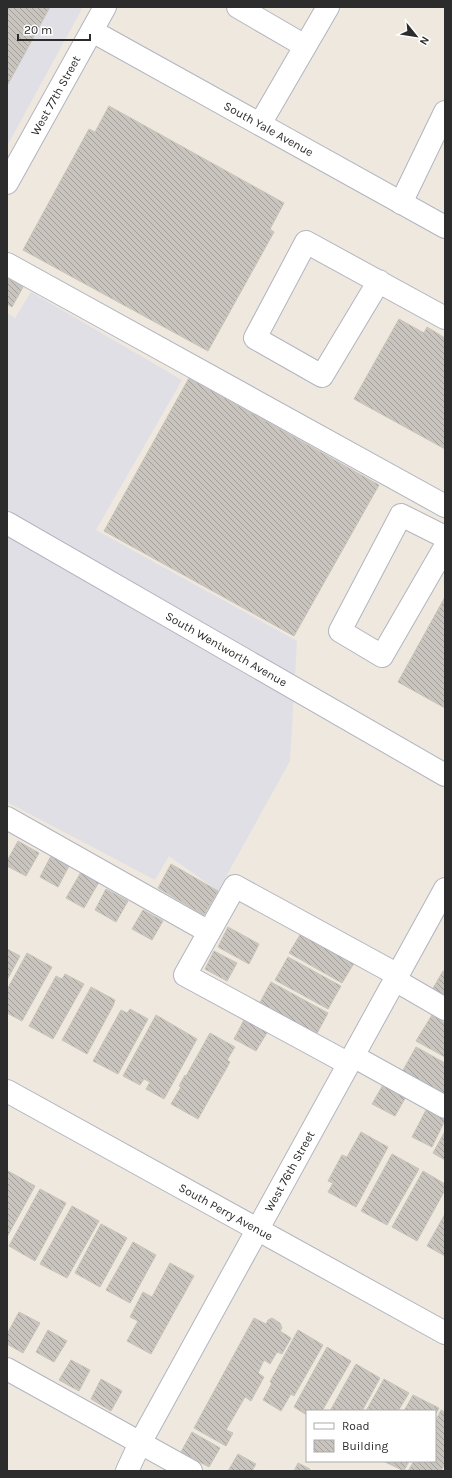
<svg xmlns="http://www.w3.org/2000/svg" width="452" height="1478" viewBox="0 0 452 1478" font-family="Karla,sans-serif">
  <style>
    .industrial { fill: #e1dfe6 }
    .building { fill: url(#building-back-hatch); stroke: #c9c4b8 }
    .lines { fill: none; stroke-linecap: round; stroke-linejoin: round }
    .minor-casing { stroke: #b2b4c0; stroke-width: 24 }
    .minor { stroke: #fff; stroke-width: 22 }
    .labels { text-anchor: middle; dominant-baseline: central; stroke-width: 3; stroke-linejoin: round; paint-order: stroke }
    .street-label { font-size: 12px; fill: #2c2c2c; stroke: #fff }
  </style>
  <defs>
    <pattern id="building-back-hatch" width="6" height="6" patternUnits="userSpaceOnUse"><rect width="6" height="6" fill="#c9c4be"/><path d="M-1 5l2 2M0 0l6 6M5-1l2 2" fill="none" stroke="#a39f9b"/></pattern>
  </defs>
  <rect width="100%" height="100%" fill="#eee8de"/>
  <path class="industrial" d="M7,7H83L7,146Z
    M31,292L182,380L96,530L297,641L290,761L218,891L169,856L155,880L7,802V313L15,318Z"/>
  <path class="building" d="M7,7H50L7,86Z
    M109,106L284,203L270,229L274,232L208,351L23,250L89,129L95,132Z
    M7,278L23,287L12,307L7,304Z
    M399,319L424,333L427,327L445,338V449L354,399Z
    M189,378L379,485L294,636L104,531Z
    M445,597V708L398,682Z
    M18,841L39,853L26,876L7,866V861Z
    M51,856L69,866L58,887L40,877Z
    M171,864L218,891L204,915L158,888Z
    M81,872L99,882L84,908L66,898Z
    M106,889L128,901L116,922L95,910Z
    M143,910L163,921L152,940L132,929Z
    M228,927L259,944L249,964L218,947Z
    M303,930L356,960L342,983L289,953Z
    M7,949L20,956L7,980Z
    M214,951L237,963L227,981L205,969Z
    M27,953L52,967L22,1021L7,1013V990Z
    M288,957L341,986L328,1009L275,980Z
    M443,971L445,972V997L432,990Z
    M65,974L84,984L53,1039L29,1026L56,976L62,979Z
    M271,982L328,1013L315,1037L258,1006Z
    M91,987L115,1000L113,1006L87,1054L62,1040Z
    M130,1009L148,1019L118,1074L93,1061L121,1010L127,1013Z
    M156,1015L197,1039L164,1099L146,1089L150,1082L144,1079L140,1085L123,1076Z
    M432,1015L445,1023V1057L416,1041Z
    M245,1018L268,1031L256,1051L234,1039Z
    M210,1033L235,1047L227,1060L230,1062L198,1119L171,1104L181,1087L179,1086L185,1075L186,1076Z
    M416,1047L445,1063V1095L402,1072Z
    M384,1083L407,1095L395,1116L372,1104Z
    M426,1110L445,1120L432,1147L412,1137Z
    M445,1131V1160L433,1153Z
    M361,1132L388,1147L356,1207L328,1192L333,1183L328,1181L342,1155L347,1157Z
    M392,1154L419,1169L387,1225L361,1211Z
    M8,1171L35,1186L7,1237V1173Z
    M423,1171L445,1184V1190L417,1241L392,1227Z
    M40,1189L66,1203L35,1261L9,1246Z
    M72,1206L99,1221L67,1278L40,1264Z
    M445,1214V1256L427,1246Z
    M101,1224L127,1238L100,1287L75,1273Z
    M133,1242L156,1255L130,1303L106,1290Z
    M170,1263L194,1276L151,1354L127,1341L138,1321L130,1317L143,1292L152,1297Z
    M19,1312L40,1323L23,1353L7,1344V1334Z
    M254,1318L266,1324L268,1320L272,1318L280,1323L282,1328L280,1331L291,1338L282,1354L277,1352L270,1364L264,1360L258,1373L264,1377L251,1401L245,1397L226,1430L233,1433L226,1446L194,1428Z
    M48,1330L67,1341L54,1362L36,1352Z
    M298,1330L323,1345L294,1396L291,1394L281,1411L263,1400L272,1383L270,1382Z
    M327,1347L351,1361L322,1411H307V1415L294,1407Z
    M71,1360L90,1370L79,1391L59,1380Z
    M356,1364L380,1378L362,1411H330Z
    M101,1379L122,1391L111,1411L91,1399Z
    M384,1379L409,1393L398,1411H366Z
    M413,1395L439,1408L435,1415V1411H404Z
    M441,1410L445,1412V1463L441,1471H408L414,1461H435V1422Z
    M192,1432L220,1448L209,1467L181,1452Z
    M238,1454L256,1464L252,1471H228Z
    M383,1461H409L404,1471Z
    M298,1463L310,1469L309,1471H294Z"/>
  <g class="lines">
    <defs>
      <g id="minor">
        <path d="M238,7L305,46"/>
        <path id="s1" d="M92,31L445,227"/>
        <path d="M260,124L328,7"/>
        <path id="s2" d="M7,183L105,7"/>
        <path d="M401,203L445,112"/>
        <path d="M7,264L445,506"/>
        <path d="M379,281L322,376L255,338L306,242L445,318"/>
        <path id="s3" d="M7,523L445,775"/>
        <path d="M445,537L401,515L340,631L382,656L445,547"/>
        <path d="M7,818L209,932"/>
        <path d="M395,980L445,1009"/>
        <path d="M353,1056L445,1107"/>
        <path d="M349,1064L185,975L235,886L398,975"/>
        <path id="s4" d="M7,1091L445,1333"/>
        <path d="M7,1369L191,1471"/>
        <path id="s5" d="M127,1471L140,1443L445,889"/>
      </g>
    </defs>
    <use href="#minor" class="minor-casing"/>
    <use href="#minor" class="minor"/>
  </g>
  <g class="labels">
    <g class="street-label">
      <text stroke="none"><textPath href="#s2" startOffset="100">West 77th Street</textPath></text>
      <text stroke="none"><textPath href="#s1" startOffset="202">South Yale Avenue</textPath></text>
      <text stroke="none"><textPath href="#s3" startOffset="253">South Wentworth Avenue</textPath></text>
      <text stroke="none"><textPath href="#s5" startOffset="341">West 76th Street</textPath></text>
      <text stroke="none"><textPath href="#s4" startOffset="250">South Perry Avenue</textPath></text>
    </g>
  </g>
  <rect width="452" height="1478" fill="none" stroke="#2c2c2c" stroke-width="16"/>
  <rect x="306" y="1410" width="130" height="52" fill="#ffffff" stroke="#ababab"/>
  <rect x="314" y="1423" width="20" height="6" fill="#ffffff" stroke="#ababab"/>
  <text x="342" y="1430" font-size="12" fill="#2c2c2c">Road</text>
  <rect x="314" y="1440" width="20" height="12" fill="url(#building-back-hatch)" stroke="#ababab"/>
  <text x="342" y="1450" font-size="12" fill="#2c2c2c">Building</text>
  <g transform="translate(416 36) rotate(120)" stroke="#ffffff" stroke-width="3" paint-order="stroke">
  <path d="M0-3L7 15L0 10L-7 15Z" fill="#2c2c2c"/>
  <text y="-6" font-size="11" font-weight="bold" text-anchor="middle" fill="#2c2c2c">N</text>
  </g>
  <path d="M18 34v6h72v-6" fill="none" stroke="#2c2c2c" stroke-width="2"/>
  <text x="24" y="34" font-size="12" fill="#2c2c2c" stroke="#ffffff" stroke-width="3" paint-order="stroke">20 m</text>
</svg>
